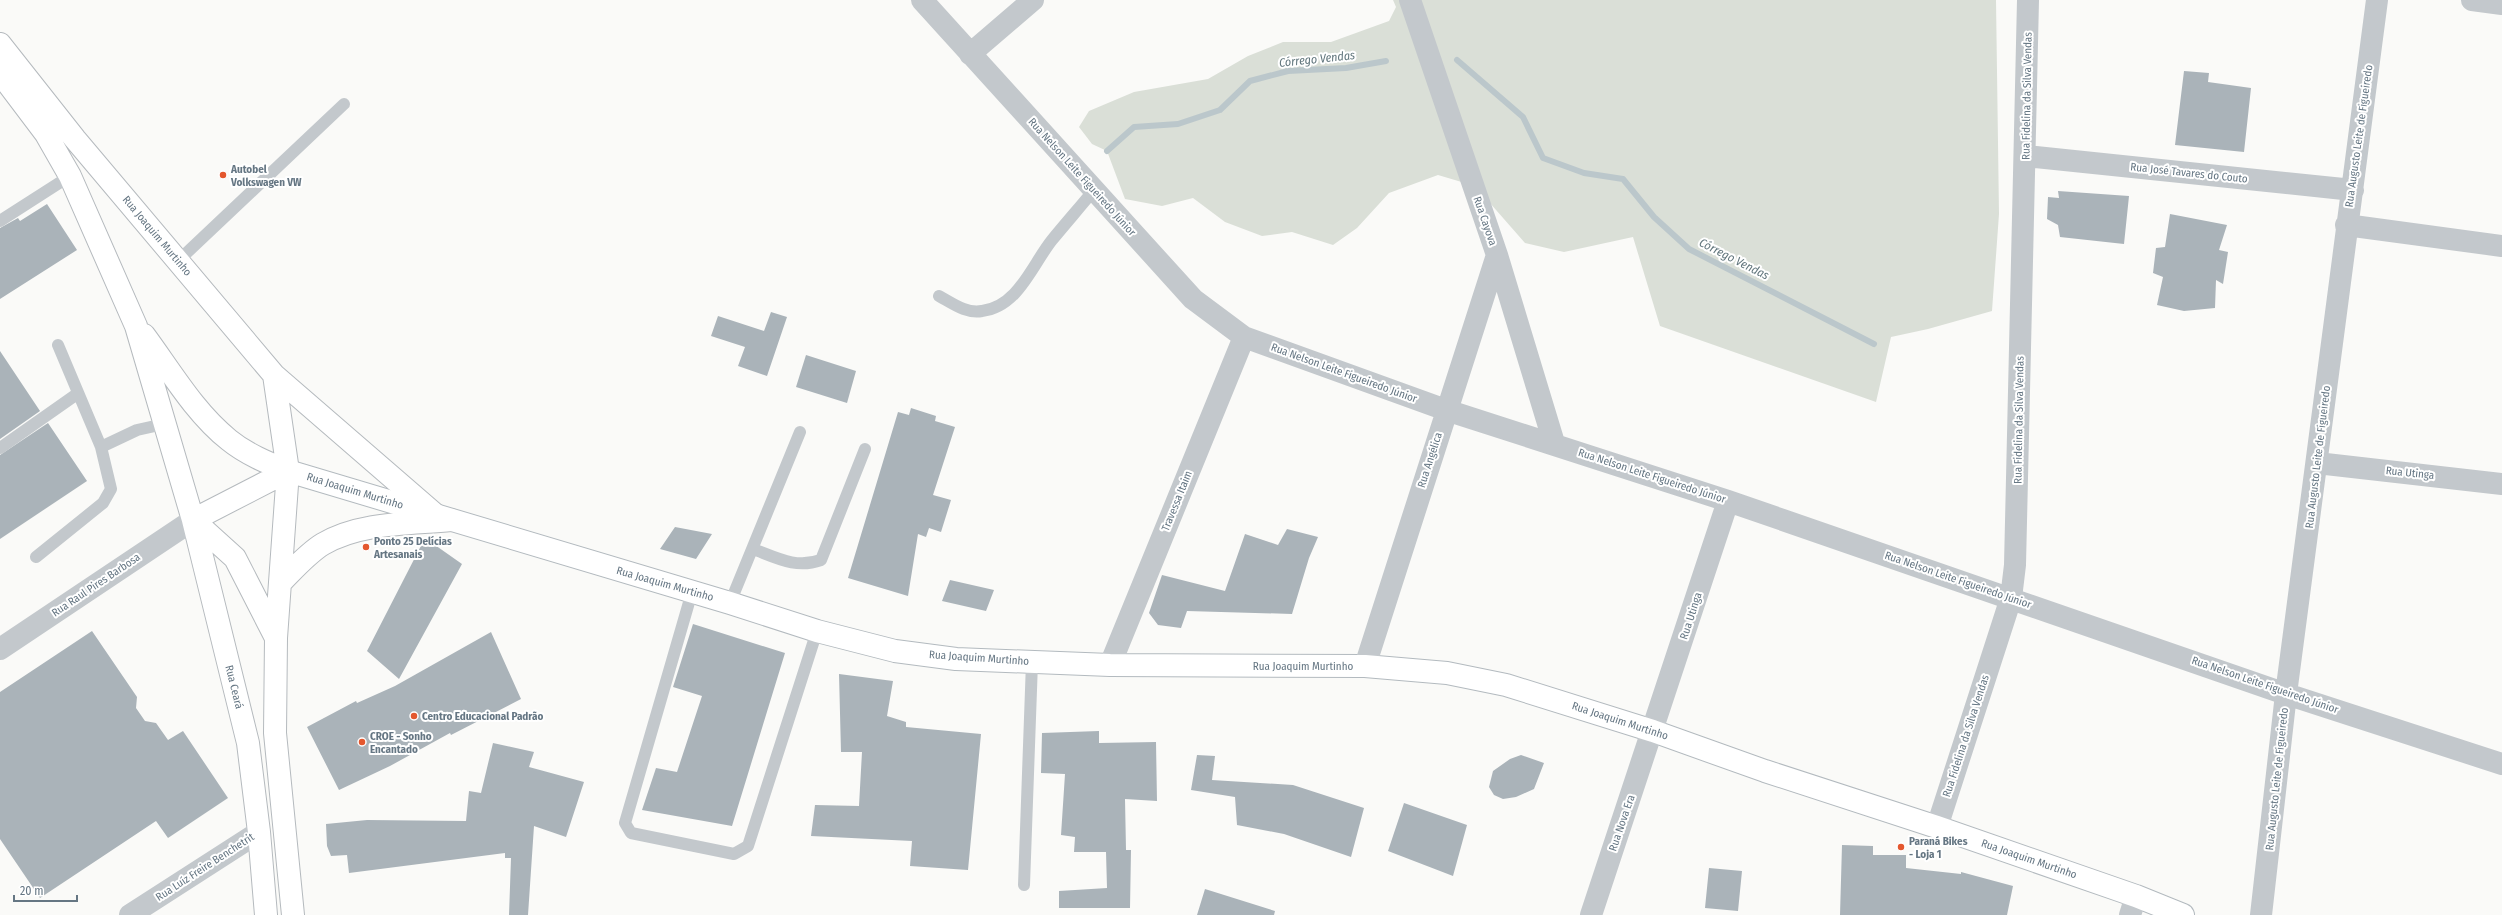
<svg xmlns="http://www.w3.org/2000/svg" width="2502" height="915" viewBox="0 0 2502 915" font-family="'Fira Sans Condensed',sans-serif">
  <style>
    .green { fill: #dadfd7 }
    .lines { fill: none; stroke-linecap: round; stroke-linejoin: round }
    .stream { stroke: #bbc7cb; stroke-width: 6 }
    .building { fill: #aab3b9 }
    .secondary-casing { stroke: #b3babf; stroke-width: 24 }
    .primary-casing { stroke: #b5babe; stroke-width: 24 }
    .service { stroke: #c3c8cc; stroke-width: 12 }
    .minor { stroke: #c3c8cc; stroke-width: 22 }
    .tertiary { stroke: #c3c8cc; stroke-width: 22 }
    .secondary { stroke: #fff; stroke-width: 22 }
    .primary { stroke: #fff; stroke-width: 22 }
    .poi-dot { fill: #e4572e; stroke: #fff; stroke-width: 1.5 }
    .labels { text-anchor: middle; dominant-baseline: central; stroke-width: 4; stroke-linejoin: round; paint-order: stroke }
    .street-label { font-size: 11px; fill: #657683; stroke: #fff }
    .poi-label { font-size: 11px; font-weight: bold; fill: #657683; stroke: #fff; text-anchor: start }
    .water-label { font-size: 12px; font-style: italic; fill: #60757c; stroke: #fff }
  </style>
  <rect width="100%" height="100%" fill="#fafaf8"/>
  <path class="green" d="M1393,0H1996L1999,214L1992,311L1928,329L1891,337L1876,402L1660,326L1633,237L1564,252L1525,243L1475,186L1438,175L1389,193L1357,228L1333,245L1292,232L1262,236L1225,222L1193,198L1162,206L1125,199L1107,151L1092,144L1079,127L1089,111L1134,92L1208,79L1248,56L1283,42H1331L1389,21L1396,7Z"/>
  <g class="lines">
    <path class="stream" d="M1457,60L1523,117L1543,158L1584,173L1623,179L1654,217L1689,249L1874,344
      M1107,151L1134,127L1178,124L1220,110L1250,81L1288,71L1346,68L1386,61"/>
  </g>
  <path class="building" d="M2184,71L2209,73L2208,82L2251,88L2244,152L2175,145Z
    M2058,191L2129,196L2124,244L2060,237L2058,225L2047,219L2048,197L2059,198Z
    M47,204L77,250L0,299V228L18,218L20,221Z
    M2170,214L2227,225L2219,250L2228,252L2223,284L2216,280L2215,308L2184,311L2157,305L2163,277L2153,273L2156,248L2165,247Z
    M771,312L787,317L767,376L738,366L745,347L711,336L718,316L764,331Z
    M0,351L40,411L0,439Z
    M806,355L856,371L847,403L796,387Z
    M911,408L936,416L935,421L955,427L933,495L951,500L941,532L929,528L926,537L918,534L908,596L848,578L898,412L909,415Z
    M48,423L87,481L0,539V455Z
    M675,527L712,534L696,559L660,549Z
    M1287,529L1318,537L1309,558L1292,614L1187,611L1181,628L1158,625L1149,613L1162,575L1225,591L1245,534L1278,545Z
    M425,538L462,564L399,679L367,651Z
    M950,580L994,590L986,611L942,601Z
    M693,624L785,653L732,826L642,810L656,768L677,772L702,696L673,687Z
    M92,631L137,697L136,708L145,721L156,723L168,740L183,731L228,798L168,838L156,821L40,898L0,839V692Z
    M491,632L521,699L451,735L450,733L390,766L339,790L307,727L356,701L357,703L395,686Z
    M839,674L893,681L887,716L906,722V727L981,734L968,870L910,866L912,841L811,836L815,805L859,806L862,752H841Z
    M1099,731V743L1156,742L1157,801L1125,799L1126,850H1131L1130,908H1059V891L1107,888L1106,852H1074L1075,837L1061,835L1065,774L1041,773L1042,733Z
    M493,743L534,752L529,767L584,782L566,837L534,826L528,915H509L511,858H505V853L349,873L347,855L331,856L327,846L326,824L367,820L466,821L469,791L481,793Z
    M1197,755L1215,756L1212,780L1293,785L1364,808L1351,857L1284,834L1237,825L1235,797L1191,790Z
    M1521,755L1544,763L1534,789L1516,797L1503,799L1494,795L1489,787L1493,771L1510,759Z
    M1404,803L1467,825L1453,876L1388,851Z
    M1842,845L1873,846V855H1906V868L1961,874V872L2013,886L2007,915H1840Z
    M1709,868L1742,871L1738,911L1705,908Z
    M1205,889L1275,911L1274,915H1197Z"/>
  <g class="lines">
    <defs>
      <path id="secondary" d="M288,471L730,603L817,631L895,651L956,659L1110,665L1365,666L1447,673L1506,685L1653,731L1765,771L1937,827L2136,896L2183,915"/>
      <path id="primary" d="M0,44L75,139L274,375L438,517
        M0,73L46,134L70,176L136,326L193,520L248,743L259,832L266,915
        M144,335C170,370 194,412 229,440C246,454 268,463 288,471
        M274,375L288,471L276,638L275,733L293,915
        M193,520L235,558L276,638
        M193,520L288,471
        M282,581C294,569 308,553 323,544C360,522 410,524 451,520"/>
    </defs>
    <use href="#secondary" class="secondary-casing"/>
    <use href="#primary" class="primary-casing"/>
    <path class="service" d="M0,221L70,176
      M178,261L344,104
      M939,296C952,303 966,314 982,311C1018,307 1032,265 1052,240C1066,223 1080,207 1094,190
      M58,345L101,447
      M0,448L77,394
      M753,549C777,558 796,569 821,560L865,449
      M36,557L103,503L111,489L101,447L137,430L164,424
      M692,592L625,823L631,833L734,854L748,846L817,631
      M730,603L800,432
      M1024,885L1032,662"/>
    <path class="minor" d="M922,0L1193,299L1244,337L1446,410L1728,501L2286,694L2502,764
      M1410,0L1497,255L1554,443
      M2472,0L2502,4
      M970,54L1033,0
      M2026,156L2353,190
      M2346,225L2502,246
      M2317,463L2502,484
      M1110,665L1244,337
      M1365,666L1497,255
      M1937,827L2011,598L2015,565L2028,0
      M130,915L259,832
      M1591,915L1728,501
      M2130,915L2136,896
      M2261,915L2286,694L2377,0"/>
    <path class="tertiary" d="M0,649L193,520"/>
    <use href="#secondary" class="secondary"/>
    <use href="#primary" class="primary"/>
  </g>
  <g class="poi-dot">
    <circle cx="223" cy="175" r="4"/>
    <circle cx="366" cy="547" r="4"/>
    <circle cx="414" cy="716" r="4"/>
    <circle cx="362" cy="742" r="4"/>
    <circle cx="1901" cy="847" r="4"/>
  </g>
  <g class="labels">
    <g class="street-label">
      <text transform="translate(2027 96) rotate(-89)">Rua Fidelina da Silva Vendas</text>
      <text transform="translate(2359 136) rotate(-82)">Rua Augusto Leite de Figueiredo</text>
      <text transform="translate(2189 173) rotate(6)">Rua José Tavares do Couto</text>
      <text transform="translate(1082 177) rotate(48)">Rua Nelson Leite Figueiredo Júnior</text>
      <text transform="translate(1485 221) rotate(71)">Rua Cayova</text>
      <text transform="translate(157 236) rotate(50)">Rua Joaquim Murtinho</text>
      <text transform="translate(1344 373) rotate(20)">Rua Nelson Leite Figueiredo Júnior</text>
      <text transform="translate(2019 420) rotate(-89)">Rua Fidelina da Silva Vendas</text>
      <text transform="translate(2318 457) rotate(-83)">Rua Augusto Leite de Figueiredo</text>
      <text transform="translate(1430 460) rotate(-72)">Rua Angélica</text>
      <text transform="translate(2410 473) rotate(6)">Rua Utinga</text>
      <text transform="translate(1652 476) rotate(18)">Rua Nelson Leite Figueiredo Júnior</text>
      <text transform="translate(355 491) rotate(17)">Rua Joaquim Murtinho</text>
      <text transform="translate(1177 501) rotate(-68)">Travessa Itaim</text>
      <text transform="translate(1958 580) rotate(19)">Rua Nelson Leite Figueiredo Júnior</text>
      <text transform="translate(665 584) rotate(16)">Rua Joaquim Murtinho</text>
      <text transform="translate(96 585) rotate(-34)">Rua Raul Pires Barbosa</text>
      <text transform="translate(1691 616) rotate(-72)">Rua Utinga</text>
      <text transform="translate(979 658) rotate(4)">Rua Joaquim Murtinho</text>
      <text x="1303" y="666">Rua Joaquim Murtinho</text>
      <text transform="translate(2265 685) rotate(19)">Rua Nelson Leite Figueiredo Júnior</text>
      <text transform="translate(234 687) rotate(76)">Rua Ceará</text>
      <text transform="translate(1620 721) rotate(18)">Rua Joaquim Murtinho</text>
      <text transform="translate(1966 736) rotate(-72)">Rua Fidelina da Silva Vendas</text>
      <text transform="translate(2277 779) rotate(-84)">Rua Augusto Leite de Figueiredo</text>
      <text transform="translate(1622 823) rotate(-71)">Rua Nova Era</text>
      <text transform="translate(2029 859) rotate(19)">Rua Joaquim Murtinho</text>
      <text transform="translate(205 867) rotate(-33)">Rua Luíz Freire Benchetrit</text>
    </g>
    <g class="poi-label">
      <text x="231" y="169">Autobel<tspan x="231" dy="13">Volkswagen VW</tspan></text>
      <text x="374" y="541">Ponto 25 Delícias<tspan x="374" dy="13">Artesanais</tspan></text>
      <text x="422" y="716">Centro Educacional Padrão</text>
      <text x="370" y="736">CROE - Sonho<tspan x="370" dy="13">Encantado</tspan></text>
      <text x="1909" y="841">Paraná Bikes<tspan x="1909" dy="13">- Loja 1</tspan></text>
    </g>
    <g class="water-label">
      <text transform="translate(1317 59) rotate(-6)">Córrego Vendas</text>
      <text transform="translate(1734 259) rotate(27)">Córrego Vendas</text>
    </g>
  </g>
  <path d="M14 895v6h63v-6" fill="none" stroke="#657683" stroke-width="2"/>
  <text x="20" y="895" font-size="12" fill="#657683" stroke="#ffffff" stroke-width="3" paint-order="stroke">20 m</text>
</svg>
